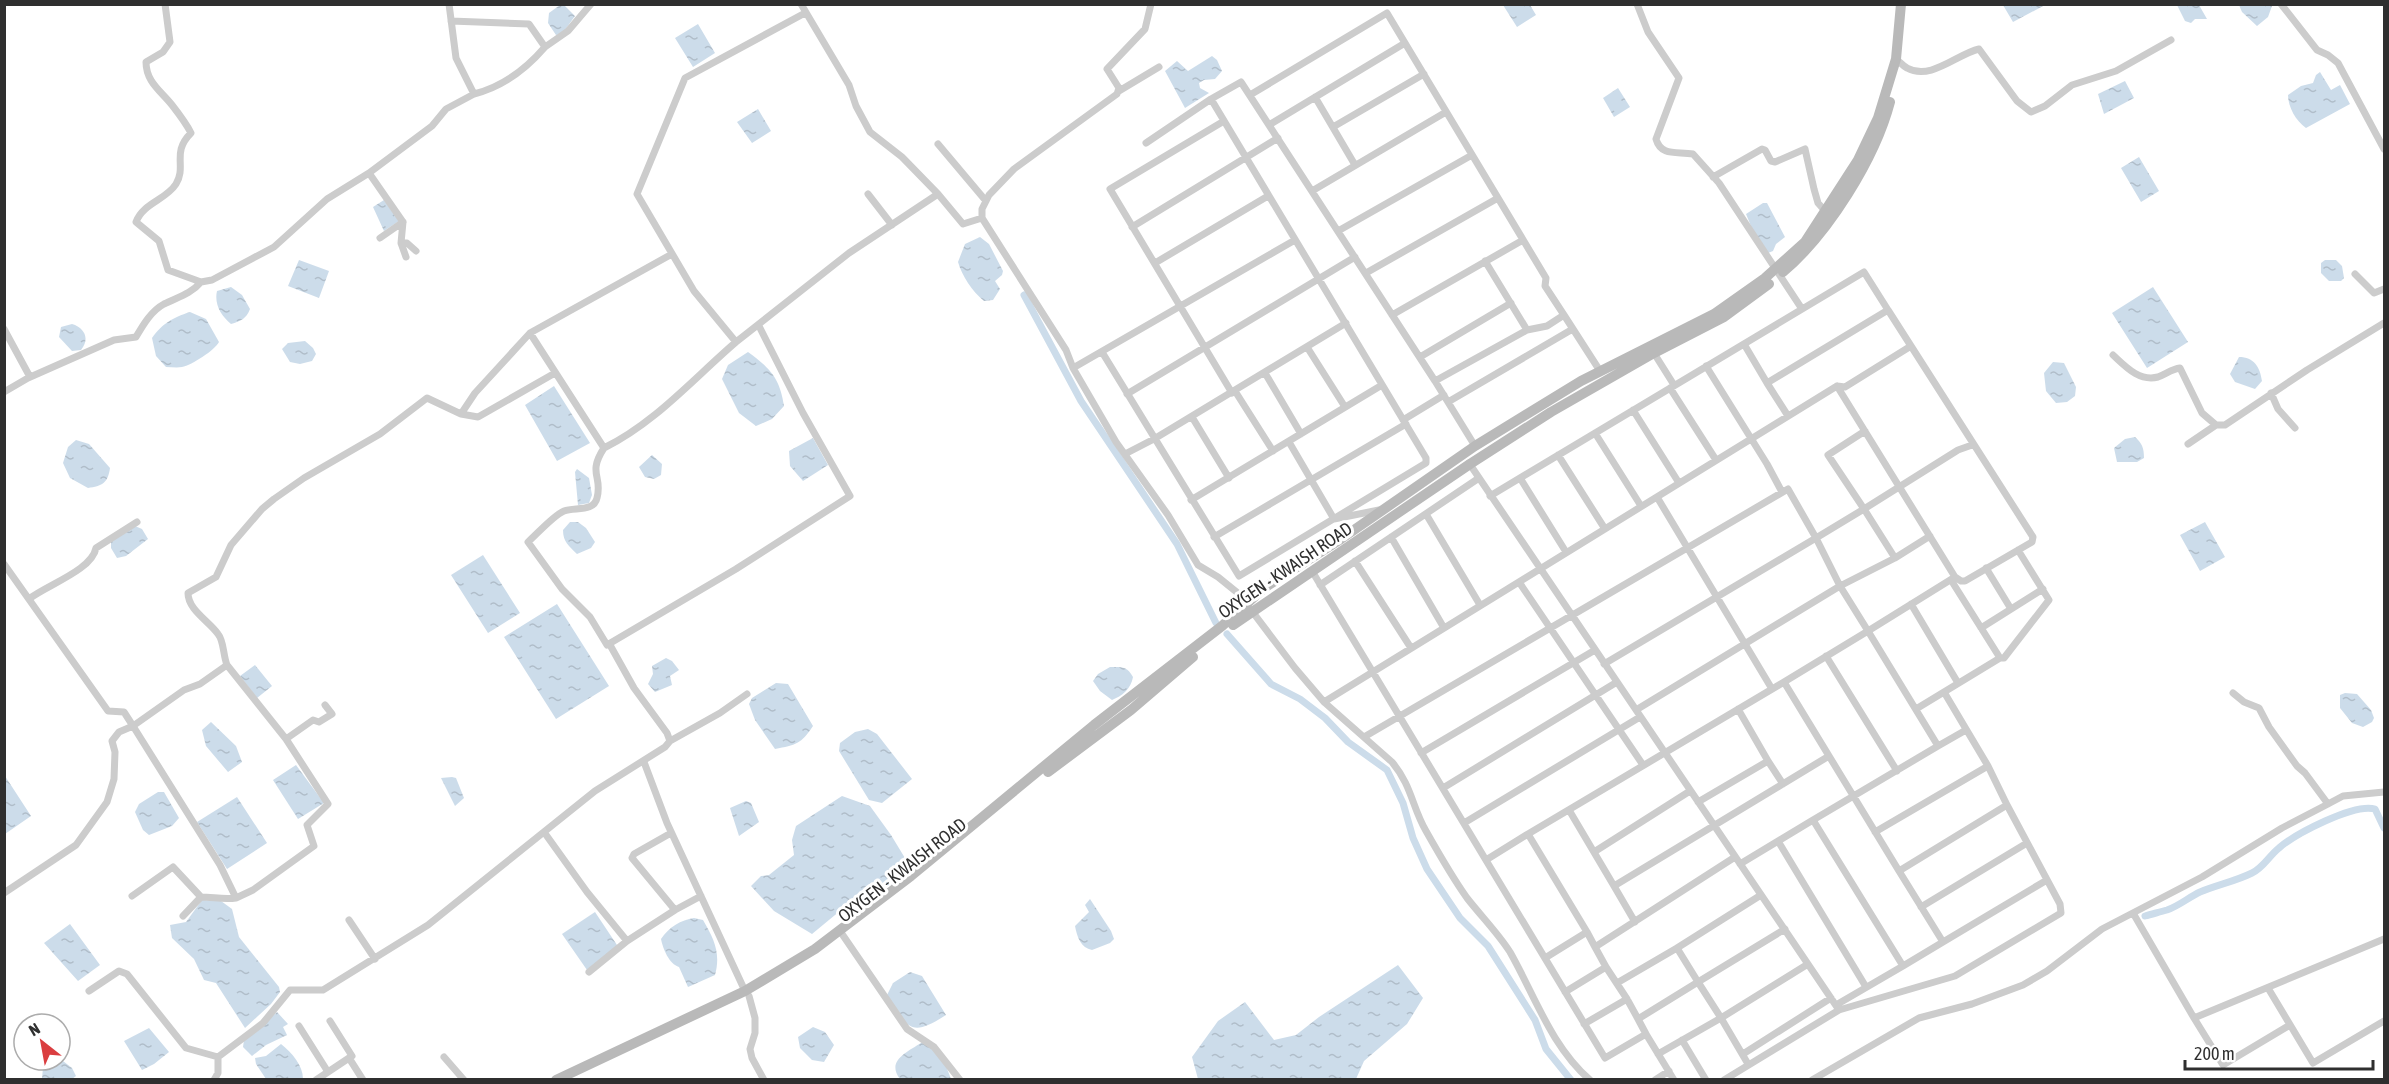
<svg xmlns="http://www.w3.org/2000/svg" width="2389" height="1084" viewBox="0 0 2389 1084" font-family="'Asap Condensed',sans-serif">
  <style>
    .water { fill: url(#water-ripples) }
    .lines { fill: none; stroke-linecap: round; stroke-linejoin: round }
    .canal { stroke: #ccdcea; stroke-width: 7 }
    .minor { stroke: #ccc; stroke-width: 7 }
    .secondary { stroke: #b9b9b9; stroke-width: 10 }
    .labels { text-anchor: middle; dominant-baseline: central; stroke-width: 6; stroke-linejoin: round; paint-order: stroke }
    .street-label { font-size: 18px; fill: #2f2f2f; stroke: #fff }
  </style>
  <defs>
    <pattern id="water-ripples" width="26" height="14" patternUnits="userSpaceOnUse" patternTransform="scale(1.5)"><rect width="26" height="14" fill="#ccdcea"/><path d="M2 4q2-2 4 0t4 0M15 11q2-2 4 0t4 0" fill="none" stroke="#b0bdc9"/></pattern>
  </defs>
  <rect width="100%" height="100%" fill="#fff"/>
  <path class="water" d="M560,5H564L575,16L562,34L556,35L548,23L549,13Z
    M1503,5H1530L1536,15L1517,27Z
    M2003,5H2045L2013,22Z
    M2177,5H2199L2207,19H2195L2191,23L2185,21Z
    M2239,5H2272V6L2268,17L2257,26L2242,12Z
    M698,24L715,53L693,67L675,38Z
    M1212,56L1217,60L1222,71L1215,79L1204,80L1199,83L1200,88L1209,93L1185,108L1165,71L1177,61L1188,71Z
    M2320,72L2331,90L2340,85L2350,104L2306,128C2296,121 2288,107 2288,95L2301,86L2313,83L2316,75Z
    M2125,81L2134,98L2104,114L2098,94Z
    M1618,88L1630,107L1614,117L1603,98Z
    M758,109L771,131L752,143L737,122Z
    M2139,157L2159,191L2141,202L2121,168Z
    M384,200L399,221L384,231L373,207Z
    M1763,203H1767L1785,237L1776,244L1773,251L1768,253L1753,231L1746,214Z
    M980,237L989,244L1003,271L1002,275L995,281L1000,289L993,300L984,301C972,291 962,276 958,262L965,244Z
    M299,260L329,271L319,298L288,286Z
    M2325,260H2336L2342,266L2344,278L2341,281H2329L2321,273V263Z
    M231,287L242,295L250,309C246,319 241,321 231,324C221,316 214,304 217,291Z
    M2153,287L2188,342L2147,368L2112,313Z
    M190,312L206,319L219,342C215,350 192,365 182,367C177,368 171,367 166,367L156,356L152,338C163,323 172,318 190,312Z
    M72,324C85,328 90,339 81,350L72,351L59,337L61,327Z
    M305,341L313,348L316,354L312,361L300,364L290,362L282,349L288,343Z
    M748,352C770,368 780,378 784,406L772,419L756,426L739,413L722,379L728,365Z
    M2239,357C2254,357 2260,367 2262,381L2255,389L2235,382L2230,374Z
    M2053,362L2064,363L2076,387L2075,396L2067,402L2056,403L2046,391L2044,373Z
    M554,386L590,443L557,461L525,405Z
    M2135,437C2142,443 2144,448 2144,458L2137,462H2117L2114,448L2125,439Z
    M813,438L828,465L803,481L790,466L789,451Z
    M76,440L89,444L110,468C108,483 102,486 88,488L70,478L63,463L68,447Z
    M652,455L662,464L661,475L654,479L645,477L639,467Z
    M577,469L589,478L592,495L589,503L578,505L575,472Z
    M570,522H578L586,528L595,542L591,548L577,554C569,546 563,542 563,530Z
    M2205,522L2225,557L2200,571L2180,535Z
    M135,526L142,529L148,539L126,556L117,558L111,548V540Z
    M483,555L520,613L488,633L451,575Z
    M557,604L609,686L556,719L504,637Z
    M666,658L672,661L679,670L670,676L672,685L655,692L648,684L653,674L652,666Z
    M255,665L272,686L257,698L240,676Z
    M1110,667C1122,667 1127,666 1133,677C1131,689 1122,696 1112,700L1100,691L1093,681L1098,674Z
    M776,683L788,684L813,726C801,744 796,745 775,749L755,720L749,704L752,698Z
    M2345,693L2357,694L2371,710L2374,718L2372,722L2363,727L2352,723L2340,708V695Z
    M211,722L236,746L242,762L228,772L206,746L202,730Z
    M868,729L877,734L912,779L882,803L869,800L839,751L840,743L855,732Z
    M296,765L324,803L298,819L273,780Z
    M5,776L31,816L5,834H4Z
    M452,777L456,778L464,798L455,806L441,778Z
    M158,792H164L179,818L172,826L149,835L143,830L135,812L139,804Z
    M842,796L870,806L891,835L911,868L884,892L875,882L812,934L774,911L751,886L761,876L769,875L794,855L792,840L796,826Z
    M237,797L267,843L227,869L197,822Z
    M746,801L751,803L759,822L739,836L730,808Z
    M1090,899L1111,931L1114,939L1110,943L1092,950C1081,948 1077,937 1075,926L1089,912L1085,905Z
    M202,900L221,901L232,909L239,937L279,987L280,992L271,1004L245,1028L216,983L204,980L194,959L172,938L170,925L186,922Z
    M595,912L619,948L587,970L562,934Z
    M694,918L703,920C714,939 721,953 715,975L688,987L679,967C669,964 663,949 661,939C669,927 681,920 694,918Z
    M70,924L100,965L78,981L44,943Z
    M1398,965L1423,998L1407,1024L1364,1061L1356,1079H1198L1192,1057L1218,1021L1245,1002L1274,1040L1296,1035L1319,1017Z
    M910,972L922,976L946,1015C909,1039 908,1027 887,995L893,983Z
    M277,1012L288,1024L283,1027L287,1035L266,1045L252,1056L243,1047L244,1040Z
    M813,1027L825,1032L834,1045L824,1062L812,1060L800,1048L798,1037Z
    M149,1028L169,1052L154,1064L142,1070L124,1041Z
    M921,1043H927L946,1066L951,1079H900C886,1061 907,1052 921,1043Z
    M281,1044C292,1053 303,1065 303,1079H266L256,1064L255,1058L266,1056Z
    M63,1061L72,1068L76,1076L72,1079H42L43,1067Z"/>
  <g class="lines">
    <path class="canal" d="M1024,295L1081,401L1177,544L1216,623
      M1227,634L1271,684L1300,699L1325,718L1348,742L1387,770L1403,803L1413,838L1427,869L1460,918L1488,946L1535,1020L1546,1049L1571,1080
      M2145,916C2152,914 2160,912 2167,910C2179,906 2189,897 2200,892C2217,885 2236,881 2252,873C2263,868 2269,856 2279,848C2295,834 2354,803 2375,809L2384,828"/>
    <path class="minor" d="M801,4L849,85L856,106L870,132L902,157L938,194L963,224L982,218L1066,350L1073,368L1116,442L1168,515L1198,565L1218,577L1239,594L1295,668L1324,702L1392,762C1412,786 1412,807 1426,831C1439,854 1452,877 1467,898C1481,916 1498,933 1510,952C1535,996 1551,1046 1590,1080
      M1637,4L1648,32L1679,78L1656,139C1661,157 1678,151 1693,154L1719,183L1802,309
      M2281,4L2317,50L2328,55L2338,63L2384,149
      M805,13L685,78L637,194L694,291L736,342L849,253L938,194
      M451,21L529,24L545,47L568,31L591,4
      M1896,59C1900,62 1903,66 1907,68C1931,81 1957,54 1979,49L2017,101L2031,112L2045,106L2072,85L2116,71L2171,40
      M1119,91L1159,67
      M474,94C502,87 526,69 545,47
      M1250,95L1387,13L1546,278L1545,286L1564,315L1547,326L1527,330
      M1315,97L1355,165
      M1224,121L1110,189L1232,393
      M1269,125L1405,43
      M1333,127L1424,74
      M1146,143L1211,99L1241,82L1435,381L1475,446
      M938,144L986,201
      M1713,177L1762,149L1765,150L1771,161L1775,162L1805,149L1814,189L1818,203L1826,212
      M1312,191L1446,112
      M868,194L892,225
      M982,218V209L989,195L1014,169L1117,94L1119,88L1107,69L1145,29L1151,4
      M403,222L401,243L406,257
      M1132,227L1278,138
      M1338,231L1472,155
      M380,238L403,222L369,173L432,126L446,109L474,94L456,58L449,4
      M401,243H407L416,251
      M1155,263L1268,196
      M1366,273L1498,198
      M2355,274L2374,293L2384,289
      M201,282L212,280L274,247L327,199L369,173
      M1392,315L1523,240
      M1564,315L1600,371
      M4,329L30,377
      M1744,344L1767,383
      M1911,346L2033,537L2032,542L1965,581H1961L1955,577
      M1307,347L1345,407
      M1652,350L1674,385
      M1102,352L1239,576L1426,463V458L1211,99
      M2113,355C2125,366 2139,382 2158,377C2166,374 2172,369 2180,368L2202,413L2216,425H2225L2307,370L2384,323
      M1420,357L1511,303
      M1706,366L1767,464L1782,492
      M1073,368L1295,240
      M1265,373L1301,434
      M1435,381L1527,330L1485,261
      M1670,388L1716,460
      M1235,391L1273,451
      M4,392L28,378L114,340L136,337C143,325 151,311 164,304C178,297 191,294 201,282L168,270L159,241L136,222C143,203 166,200 176,184C187,166 171,153 191,133C186,123 179,114 172,105C161,91 146,82 146,62L163,52L170,42L165,4
      M2271,393L2278,409L2295,428
      M1127,394L1355,257
      M1448,402L1571,330
      M1633,410L1679,483
      M461,414L478,417L555,373
      M1788,416L1767,383L1888,310L1911,346L1845,387L1837,386
      M1192,417L1229,478
      M1403,420L1444,395
      M1595,433L1641,506
      M1289,442L1334,519L1379,510
      M2188,444L2216,425
      M604,448C655,423 694,378 736,342
      M1125,454L1154,439L1346,323
      M1558,455L1605,529
      M1469,463L1839,1010
      M1520,478L1566,552
      M1490,496L1864,272L1888,310
      M1657,497L1772,689
      M1191,500L1382,385
      M1426,514L1480,605
      M1214,537L1406,424
      M1391,537L1444,628
      M1895,558L1864,509L1958,450L1972,445
      M1355,561L1411,648
      M4,564L108,711L124,712L133,726L184,690L200,684L227,665C223,655 224,641 218,634C209,621 188,610 188,593L216,577L231,545L262,509L274,499L304,478L380,434L427,398L461,414L475,393L530,333L672,254
      M1986,568L2011,609
      M1312,571L1605,1058L1646,1034L1674,1080
      M1951,580L2000,658H2004L2049,600L2018,550
      M1519,582L1643,765
      M1320,585L1479,478
      M29,599C47,585 92,570 96,548L137,522
      M1911,604L1958,683
      M1981,628L2043,589
      M607,645L736,569L850,496L803,413L759,326
      M1826,656L1897,771
      M1944,692L1988,766
      M2233,693L2244,702L2259,708L2269,727L2297,766L2305,773L2328,804
      M1324,702L1837,386L1955,577L1868,631L1840,586L1816,538L1604,664
      M1738,709L1768,761
      M1916,709L2000,658
      M1636,710L1840,586L1895,558L1930,536
      M1364,737L1788,489L1816,538L1864,509L1828,455L1865,431
      M286,739L313,720L319,722L332,714L325,705
      M670,741L720,713L747,694
      M1938,746L1966,730
      M1421,753L1595,650
      M644,762L667,823L745,991
      M1443,788L1617,682
      M1698,802L1768,761L1783,784
      M1569,810L1614,886
      M1813,820L1938,746L1868,631L1784,682C1822,745 1861,808 1899,871
      M1464,823L1640,717
      M544,832L587,892L627,941L675,910L632,858L634,854L671,833
      M1528,834L1784,682
      M1778,841L1866,987
      M1594,852L1690,791
      M1486,860L1528,834L1587,932
      M1740,864L1813,820L1903,966L1943,942L1899,871L2007,805L1988,766L1875,832
      M4,893L76,845L107,802L114,779L115,752L112,741L119,732L133,726L220,865L236,898L253,890L314,846L307,825L328,804L286,739L227,665
      M132,896L173,867L201,897
      M1921,907L2027,843
      M675,910L701,896
      M2133,913L2194,1018L2384,939
      M183,916L201,897C213,897 224,900 236,898
      M349,920L375,959
      M1635,922L1614,886L1829,756
      M840,931L907,1029L934,1047L960,1080
      M1943,942L2047,880
      M1677,948L1761,895
      M1545,958L1587,932L1595,947
      M1606,967L1595,947L1735,857
      M589,972L627,941
      M1617,983L1677,948L1698,982L1785,929
      M2268,988L2313,1063L2384,1021
      M89,991L119,971L127,974L186,1048L218,1057
      M1565,992L1606,967L1627,999
      M749,996L755,1018V1033L750,1049L752,1058L764,1080
      M1836,1005L1903,966
      M2194,1018L2223,1065L2290,1025
      M1584,1024L1627,999L1638,1019
      M299,1026L328,1072
      M1646,1034L1638,1019L1698,982L1721,1018L1808,964
      M1682,1040L1706,1080
      M1658,1054L1721,1018L1748,1064
      M1743,1054L1831,998
      M444,1057L464,1080
      M349,1058L363,1080
      M214,1080L218,1073V1057L263,1023L290,990H323L428,925L595,791L665,747L670,741L667,733L634,688L610,645H607L590,617L562,589L528,542C537,534 554,515 564,511C575,507 594,512 597,498C603,476 587,474 604,448L530,333
      M316,1080L352,1056L330,1021
      M1655,1080L1669,1071
      M1724,1080L1839,1010L1955,976L2061,913L2060,904L2007,805
      M1812,1080L1919,1018L1972,1004L2023,985L2047,971L2102,929L2202,877L2282,828L2328,804L2343,796L2384,792"/>
    <path class="secondary" d="M1783,272C1828,234 1875,159 1890,102
      M1233,625L1470,464L1551,412L1654,353L1724,317L1769,284
      M1048,772L1131,710L1193,657
      M556,1080L745,991L815,949L911,876L1094,725L1222,626L1264,588L1341,539L1475,446L1581,381L1714,314L1765,278L1805,242L1858,160L1878,118L1896,59L1901,4"/>
  </g>
  <g class="labels">
    <g class="street-label">
      <text transform="translate(1285 570) rotate(-34)">OXYGEN - KWAISH ROAD</text>
      <text transform="translate(902 870) rotate(-38)">OXYGEN - KWAISH ROAD</text>
    </g>
  </g>
  <rect width="2389" height="1084" fill="none" stroke="#2f2f2f" stroke-width="12"/>
  <g transform="translate(42 1042) rotate(329)"><circle r="28" fill="#ffffff" stroke="#acacac" stroke-width="1.5"/>
  <path d="M0-4.5L10 22L0 15L-10 22Z" fill="#da3e40"/>
  <text y="-9" font-size="16" font-weight="bold" text-anchor="middle" fill="#2f2f2f">N</text>
  </g>
  <path d="M2185 1060v9h188v-9" fill="none" stroke="#2f2f2f" stroke-width="3"/>
  <text x="2194" y="1060" font-size="18" fill="#2f2f2f" stroke="#ffffff" stroke-width="4.5" paint-order="stroke">200 m</text>
</svg>
